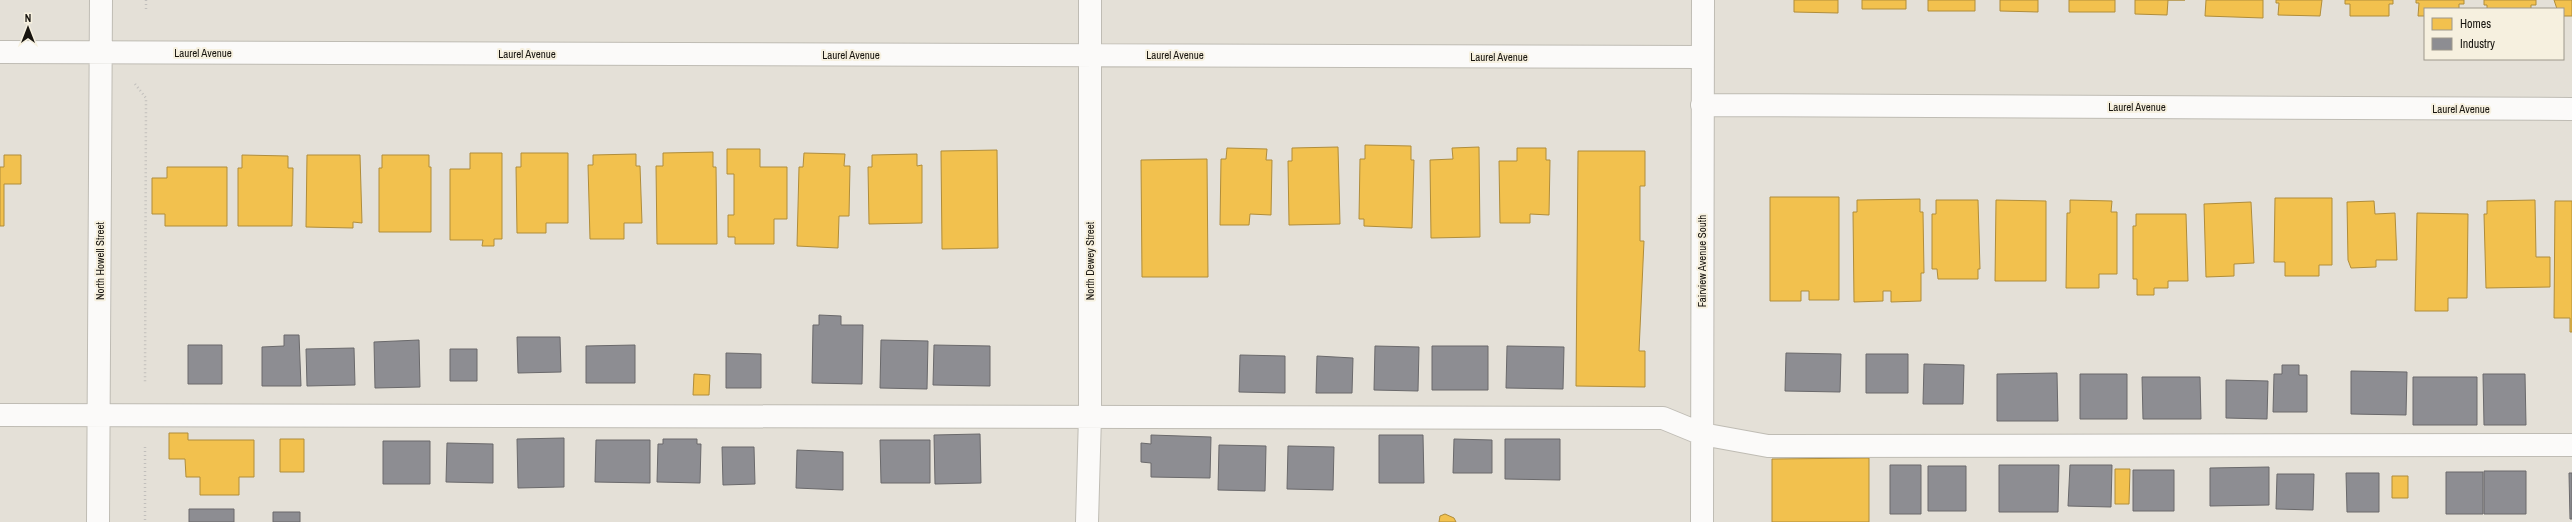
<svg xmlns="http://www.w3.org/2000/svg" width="2572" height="522" viewBox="0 0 2572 522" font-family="'Archivo Narrow',sans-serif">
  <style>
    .homes { fill: #f2c14e; stroke: #b08d3b }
    .industry { fill: #8d8d92; stroke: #6a696b }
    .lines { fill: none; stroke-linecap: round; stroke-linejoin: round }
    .minor-casing { stroke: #bfbcb4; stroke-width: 24 }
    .path { stroke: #c1bfbc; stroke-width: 2.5; stroke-dasharray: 1 3; stroke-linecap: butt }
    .minor { stroke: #fbfaf9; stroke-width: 22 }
    .labels { text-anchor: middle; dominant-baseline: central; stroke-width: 4; stroke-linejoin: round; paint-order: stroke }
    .street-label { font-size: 11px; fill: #17140f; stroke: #f6f0df }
  </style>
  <rect width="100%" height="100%" fill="#e4e0d7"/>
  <path class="homes" d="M1794,0H1838V13L1794,12Z
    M1862,0H1906V9H1862Z
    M1928,0H1975V11H1928Z
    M2000,0H2038V12L2000,11Z
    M2069,0H2115V12H2069Z
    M2135,0H2185H2168L2167,15L2135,14Z
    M2206,0H2263V18L2205,16Z
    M2276,0H2322L2320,16L2278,15L2279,3H2276Z
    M2345,0H2393V4H2389V16H2350V4H2345Z
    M2416,0H2464V4H2459V9H2425V16H2418L2419,3H2416Z
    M2484,0H2536V5H2531V9H2487V5H2484Z
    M2554,0H2572V16H2563V9H2557Z
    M1365,145L1411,146V160H1414L1412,228L1364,226V219H1359L1360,159H1365Z
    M1338,147L1340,224L1289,225L1288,161H1292V148Z
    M1479,147L1480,237L1431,238L1430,160L1453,159L1452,148Z
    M1227,148L1267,149L1266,160H1272L1271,215L1250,214L1249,225H1220L1221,159H1226Z
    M1517,148H1546V160H1550L1549,215L1530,214V223H1500L1499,161H1517Z
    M727,149H760V167H787V219H774V244H735V237H728V215H734V174H727Z
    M997,150L998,248L942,249L941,151Z
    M1578,151H1645V186H1640V241H1644L1639,351H1645V387L1576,386Z
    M713,152V167H716L717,244H657L656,166H663V153Z
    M470,153H502V239H494V246H482L483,240H450V169H470Z
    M521,153H568V223H546V233H517L516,167H521Z
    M804,153L845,154L844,166H850L849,216H839L838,248L797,246L799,167H803Z
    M636,154V166H640L642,223H624V239H590L588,165H593V155Z
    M917,154V166L922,165V223L869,224L868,167H872V155Z
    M4,155H21V184H4V226H0V167H4Z
    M242,155L288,156V168H293L292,226H238V168H242Z
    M307,155H360L362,223L353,222V228L306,227Z
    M382,155H429V167H431V232H379V168H382Z
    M1207,159L1208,277H1142L1141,160Z
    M167,167H227V226H165V214H152V178H167Z
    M1770,197H1839V300H1809V291H1801V301H1770Z
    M2275,198H2332V265H2319V276H2285V262H2274Z
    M1920,199V212H1923L1924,273H1921V301L1891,302V291H1883V301L1854,302L1853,212H1857V200Z
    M1936,200H1978L1980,269H1978V279H1938L1937,269H1932V214H1936Z
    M1996,200L2046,201V281H1995Z
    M2070,200L2112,201L2111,212H2117V274H2099V288H2066L2067,213H2070Z
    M2535,200L2536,257H2550V287L2486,288L2484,214H2487V201Z
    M2374,201L2375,214L2395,213L2397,260H2376V267L2351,268L2348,260L2347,202Z
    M2555,201H2572V332H2570V318H2554Z
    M2251,202L2254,263L2234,264V276L2206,277L2204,204Z
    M2417,213L2468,214L2467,298H2448V311H2415Z
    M2136,214H2186L2188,281H2168V288H2154V295H2137V279H2133V226H2136Z
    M694,374L710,375L709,395H693Z
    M169,433H188V440H254V477H239V495H200V477H186L185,459H169Z
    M280,439H304V472H280Z
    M1869,458V522H1772V459Z
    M2115,469H2130L2129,504H2115Z
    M2392,476H2408V498H2392Z
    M1445,514L1454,518L1456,522H1439L1440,516Z"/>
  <path class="industry" d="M819,315L841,316V325H863L862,384L812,383L813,325H819Z
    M284,335H299L301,386H262V347L284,346Z
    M517,337H560L561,372L518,373Z
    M419,340L420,387L375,388L374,342Z
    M881,340L928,341L927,389L880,388Z
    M188,345H222V384H188Z
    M635,345V383H586V346Z
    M934,345L990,346V386L933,385Z
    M1375,346L1419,347L1418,391L1374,390Z
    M1432,346H1488V390H1432Z
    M1507,346L1564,347L1563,389L1506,388Z
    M354,348L355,385L307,386L306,349Z
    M450,349H477V381H450Z
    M726,353L761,354V388H726Z
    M1786,353L1841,354L1840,392L1785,391Z
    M1866,354H1908V393H1866Z
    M1240,355L1285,356V393L1239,392Z
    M1317,356L1353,358L1352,393H1316Z
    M1924,364L1964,365L1963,404H1923Z
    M2282,365H2299V375H2307V412H2273L2274,374H2282Z
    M2351,371L2407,372L2406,415L2351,414Z
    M2057,373L2058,421H1997V374Z
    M2080,374H2127V419H2080Z
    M2483,374H2525L2526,425H2484Z
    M2142,377H2200L2201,419H2143Z
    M2413,377H2477V425H2413Z
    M2226,380L2268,381L2267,419L2226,418Z
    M980,434L981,483L935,484L934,435Z
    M1151,435L1211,437L1210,478L1151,477V463L1141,462V443L1151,444Z
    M1379,435H1423L1424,483H1379Z
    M564,438V487L518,488L517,439Z
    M663,439H697V444H701L700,483L657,482L658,444H663Z
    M1454,439L1492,440V473H1453Z
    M1505,439H1560V480L1505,479Z
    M596,440H650V483L595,482Z
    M880,440H930V483H881Z
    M383,441H430V484H383Z
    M447,443L493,444V483L446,482Z
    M1219,445L1266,446L1265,491L1218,490Z
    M1288,446L1334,447L1333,490L1287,489Z
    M722,447H754L755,484L723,485Z
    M797,450L843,452V490L796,488Z
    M1890,465H1921V514H1890Z
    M1999,465H2059L2058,512H1999Z
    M2070,465H2112L2111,507L2068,506Z
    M1928,466H1966V511H1928Z
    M2269,467V505L2210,506V468Z
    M2133,470H2174V511H2133Z
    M2484,471H2526V514H2484Z
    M2446,472H2483V514H2446Z
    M2346,473H2379V512H2347Z
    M2569,473H2572V519H2570Z
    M2277,474H2314L2313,510L2276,509Z
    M189,509H234V522H189Z
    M273,512H300V522H273Z"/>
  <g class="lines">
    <defs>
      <path id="minor" d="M0,52L1702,57
        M1702,105L2572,109
        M0,415L1663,418L1702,434L1768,446L2572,445
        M98,522L101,0
        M1087,522L1090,416V0
        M1702,522L1703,0"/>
    </defs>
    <use href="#minor" class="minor-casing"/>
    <path class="path" d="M146,9V0
      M135,84L146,98L145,384
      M145,447V522"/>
    <use href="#minor" class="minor"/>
  </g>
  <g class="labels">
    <g class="street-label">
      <text x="203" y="53">Laurel Avenue</text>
      <text x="527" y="54">Laurel Avenue</text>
      <text x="851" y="55">Laurel Avenue</text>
      <text x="1175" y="55">Laurel Avenue</text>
      <text x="1499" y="57">Laurel Avenue</text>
      <text x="2137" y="107">Laurel Avenue</text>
      <text x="2461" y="109">Laurel Avenue</text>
      <text transform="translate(100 261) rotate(-90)">North Howell Street</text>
      <text transform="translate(1090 261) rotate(-90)">North Dewey Street</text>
      <text transform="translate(1702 261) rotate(-90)">Fairview Avenue South</text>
    </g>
  </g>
  <rect x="2424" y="8" width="140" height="52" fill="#f6f0df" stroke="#9d988c"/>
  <rect x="2432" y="18" width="20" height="12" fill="#f2c14e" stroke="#9d988c"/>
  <text x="2460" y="28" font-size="12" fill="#17140f">Homes</text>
  <rect x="2432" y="38" width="20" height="12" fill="#8d8d92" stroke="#9d988c"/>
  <text x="2460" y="48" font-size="12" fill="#17140f">Industry</text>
  <g transform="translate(28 28)" stroke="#f6f0df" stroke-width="3" paint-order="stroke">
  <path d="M0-3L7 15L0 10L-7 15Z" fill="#17140f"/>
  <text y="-6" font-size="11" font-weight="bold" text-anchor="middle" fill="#17140f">N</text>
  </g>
</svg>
